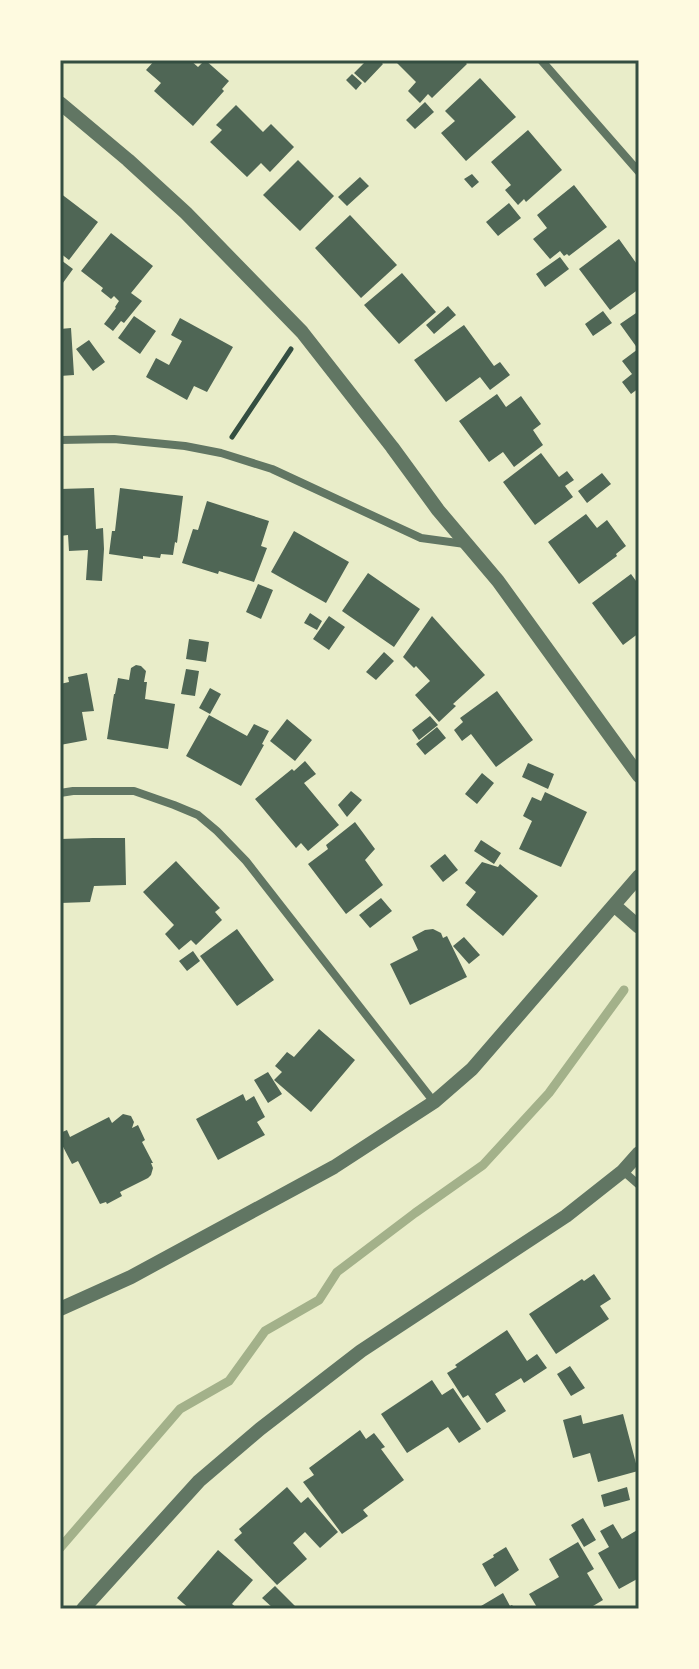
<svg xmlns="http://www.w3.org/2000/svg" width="699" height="1669" viewBox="0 0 699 1669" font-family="'Work Sans',sans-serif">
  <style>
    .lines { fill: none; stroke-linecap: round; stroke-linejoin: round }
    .stream { stroke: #a3b18a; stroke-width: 9 }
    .building { fill: #4f6655 }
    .path { stroke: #344e41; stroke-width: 5 }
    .minor { stroke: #617663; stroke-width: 8 }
    .tertiary { stroke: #617663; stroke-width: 14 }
    .neatline { fill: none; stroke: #344e41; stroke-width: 3 }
  </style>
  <rect width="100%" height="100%" fill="#e9edc9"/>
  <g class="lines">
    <path class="stream" d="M60,1548L180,1409L229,1381L265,1331L319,1300L337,1272L415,1213L483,1165L549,1093L624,990"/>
  </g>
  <path class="building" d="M155,60H190L198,67L205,60L229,81L222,89L224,91L193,126L154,91L161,83L146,70Z
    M367,60H379L383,64L365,83L354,73Z
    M394,60H463L467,64L432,98L428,94L420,103L408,91L416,82Z
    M352,74L362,83L356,90L346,80Z
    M480,78L516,117L466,161L441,133L455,121L445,111Z
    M425,102L434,112L415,129L406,120Z
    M236,105L263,132L271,124L294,147L270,172L261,163L247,177L210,142L222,130L216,125Z
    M528,130L562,170L526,202L524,199L518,205L505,190L511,185L491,162Z
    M298,160L334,196L300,231L263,195Z
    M472,174L479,182L472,188L464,179Z
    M360,177L369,186L347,206L338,197Z
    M574,185L607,227L569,256L567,254L564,256L560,251L550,259L533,239L547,228L537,215Z
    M60,193L98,222L69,260L60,253Z
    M509,203L521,218L498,236L486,222Z
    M350,215L397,265L361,298L315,248Z
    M111,233L153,266L131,293L142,301L124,323L121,321L113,331L104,324L116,308L115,307L119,301L114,296L111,299L101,291L103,288L81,271Z
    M619,239L639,267V289L610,310L579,269Z
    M560,257L569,269L545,287L536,274Z
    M61,260L73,269L60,287V262Z
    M402,273L436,312L399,344L364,305Z
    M448,306L456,315L434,334L426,325Z
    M603,311L612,323L593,336L585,324Z
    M639,311V388L631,394L622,382L632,374L622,361L638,349L620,324Z
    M134,316L156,331L140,354L118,338Z
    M180,318L233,347L207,392L194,386L187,400L146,377L156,358L169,365L182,341L171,335Z
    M464,325L494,366L500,362L510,375L490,390L480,377L446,402L414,360Z
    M71,328L74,375L60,376V329Z
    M89,340L105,362L93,371L76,349Z
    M497,394L506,407L521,396L541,424L533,430L543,445L514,467L503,452L489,462L459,421Z
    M541,453L559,477L567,471L574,480L565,486L573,497L535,525L503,482Z
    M602,473L611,484L587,503L578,491Z
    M94,488L96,529L103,528L104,549L102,581L86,580L88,550L69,551L68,535L60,536V489Z
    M120,488L183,496L177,543L175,542L173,555L161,554L160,558L143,556V559L109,554L112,531H115Z
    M207,501L269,521L261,546L267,548L254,582L219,571L218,574L182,563L193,529L198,530Z
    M586,514L597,528L607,520L626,546L616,554L617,556L579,584L548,542Z
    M294,531L349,562L326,603L271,572Z
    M368,573L420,609L394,647L342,611Z
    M631,574L639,585V633L623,645L592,603Z
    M258,584L273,590L261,619L246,612Z
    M310,613L322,621L317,630L304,623Z
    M329,616L345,627L329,650L313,639Z
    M432,616L485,675L453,704L456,706L439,722L415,695L430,681L416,666L414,668L403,657Z
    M189,639L209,642L206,662L186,659Z
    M384,652L394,661L376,680L366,672Z
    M136,665L141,666L146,671L144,682H147L145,699L175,704L168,749L107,739L114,694H115L118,678L129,680L131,668Z
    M186,669L199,671L195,696L181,694Z
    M87,673L94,711L82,712L87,740L60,745V684L69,682L68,677Z
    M210,688L221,694L210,714L199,708Z
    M497,691L533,740L496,767L471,734L462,741L454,730L463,722L460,718Z
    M209,715L247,736L254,724L269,731L262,744L264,745L241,786L186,756Z
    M430,716L438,725L419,740L412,730Z
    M287,719L312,740L295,761L270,741Z
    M437,727L446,738L425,755L416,744Z
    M305,761L316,774L304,783L339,825L308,851L301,843L296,848L255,799L292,769L294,771Z
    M528,763L554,774L548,789L522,777Z
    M482,773L494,783L477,804L465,794Z
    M351,791L362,800L347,817L338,805Z
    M545,792L587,812L561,867L519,849L532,821L523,816L532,797L541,801Z
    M355,822L375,849L365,860L383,885L346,914L308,864L328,849L326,845Z
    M93,838H125L126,885L94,886L90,902L60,903V839Z
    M481,840L501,853L494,864L474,851Z
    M445,854L458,870L443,882L430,866Z
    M176,861L220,908L215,912L222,920L196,945L191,940L179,950L165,934L174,925L143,892Z
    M482,862L498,867L500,864L538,896L503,936L466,905L476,892L465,883Z
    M381,898L392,911L370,928L359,915Z
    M237,929L274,980L237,1006L200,956Z
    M433,929L441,933L443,938L447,936L467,977L410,1005L390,964L418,950L412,937L425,930Z
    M464,937L480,955L469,964L453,946Z
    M193,951L200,961L187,971L179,961Z
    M319,1029L355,1060L311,1112L274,1080L282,1072L275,1066L287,1052L294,1057Z
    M268,1072L282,1094L268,1103L254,1080Z
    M243,1094L246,1101L254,1096L265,1117L257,1122L265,1135L218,1160L196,1119Z
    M123,1114L131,1116L134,1122L132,1128L138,1125L145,1140L142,1142L153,1163H151L153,1168L151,1175L148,1178L120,1192L122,1196L107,1204L106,1202L100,1204L78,1161L72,1164L60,1141V1133L67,1130L70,1137L109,1117L112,1123Z
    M594,1274L611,1299L600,1306L609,1319L556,1354L529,1314L582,1279L584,1281Z
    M507,1330L527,1361L537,1354L547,1368L524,1383L521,1378L495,1394L506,1411L487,1423L468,1395L463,1398L447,1373L457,1367L455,1365Z
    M570,1366L585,1388L571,1396L557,1374Z
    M432,1380L442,1395L453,1388L481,1429L459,1443L448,1427L407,1453L381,1414Z
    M623,1414L638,1471L598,1482L590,1453L573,1458L563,1420L581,1415L583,1424Z
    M360,1430L366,1439L374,1433L385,1447L381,1449L404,1480L363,1510L368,1516L342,1534L303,1482L314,1475L309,1468Z
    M287,1487L301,1503L308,1497L338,1532L320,1548L305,1532L293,1543L307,1559L277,1585L234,1540L242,1533L239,1529Z
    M627,1487L630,1500L604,1507L601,1495Z
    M583,1518L596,1540L584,1547L571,1525Z
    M613,1524L622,1539L639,1529V1578L619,1589L598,1553L609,1547L600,1531Z
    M578,1542L594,1569L587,1573L603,1600L588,1609H538L529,1594L559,1577L549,1559Z
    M506,1547L519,1570L495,1587L482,1564L494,1557L493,1555Z
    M218,1550L253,1580L232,1604L238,1609H190L177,1598Z
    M275,1586L296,1607L294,1609H274L262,1598Z
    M503,1593L510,1606L512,1605L515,1609H476Z"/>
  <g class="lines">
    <path class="path" d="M232,437L291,349"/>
    <path class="minor" d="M541,60L639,172
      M60,440L114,439L185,446L221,453L272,469L421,538L465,544
      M60,793L73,791H134L174,805L198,815L217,831L246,861L434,1102
      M623,1171L639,1185"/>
    <path class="tertiary" d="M60,103L128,160L186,213L302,332L392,447L438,510L498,581L639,776
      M615,906L639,927
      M60,1309L131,1277L334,1167L434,1102L472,1069L639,876
      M83,1609L199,1481L260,1429L361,1351L566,1216L623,1171L639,1153"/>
  </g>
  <rect width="699" height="1669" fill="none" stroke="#fefae0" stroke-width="124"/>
  <rect x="62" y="62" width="575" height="1545" class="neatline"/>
</svg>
